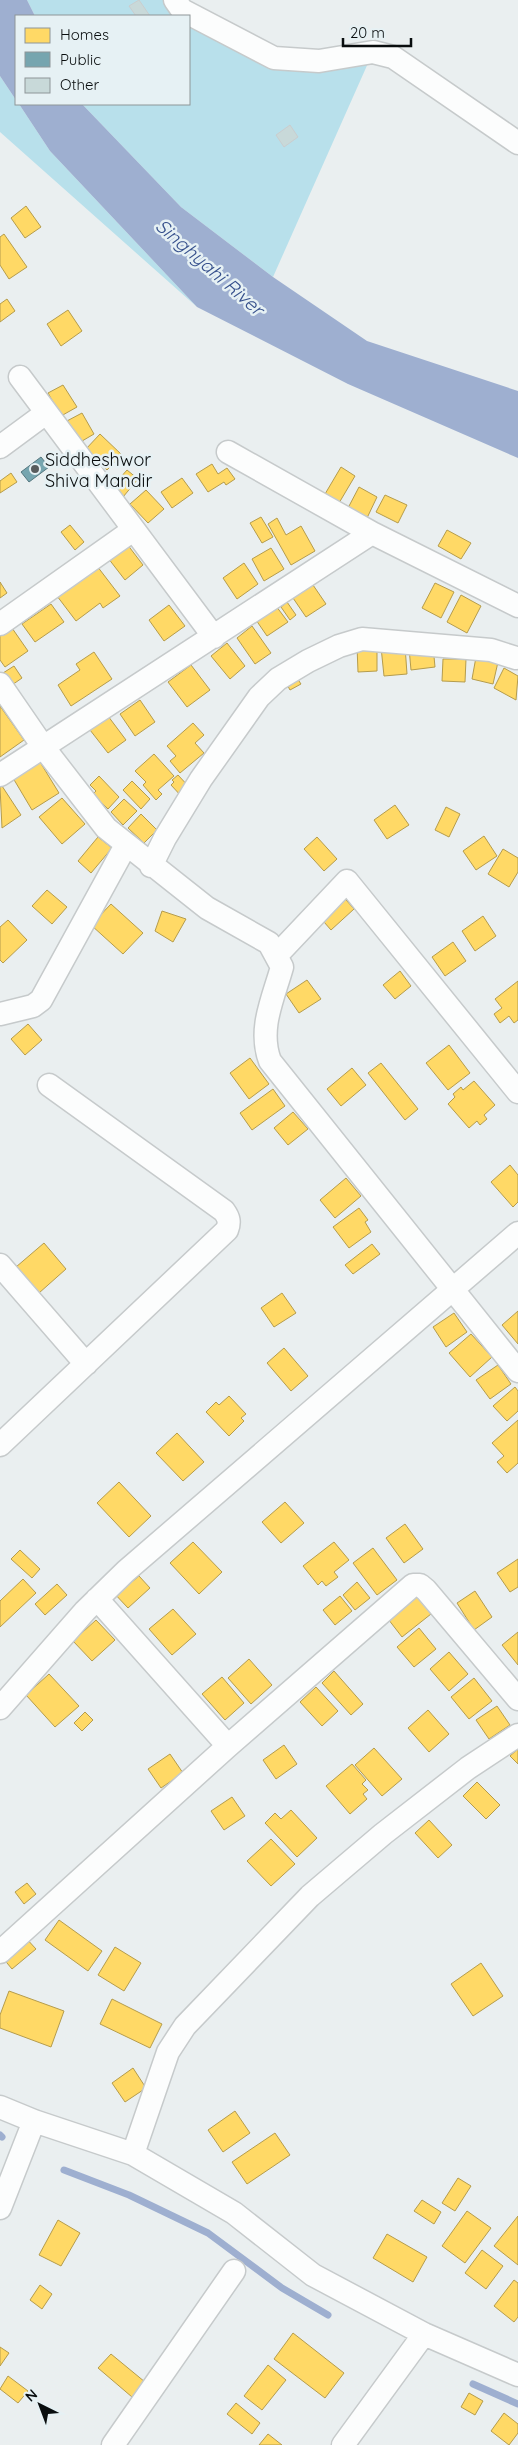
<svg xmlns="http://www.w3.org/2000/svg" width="518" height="2445" viewBox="0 0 518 2445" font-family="Quicksand,sans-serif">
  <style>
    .green { fill: #b8e0eb }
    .water { fill: #9eafd0 }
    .homes { fill: #ffd966; stroke: #b59c4c }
    .public { fill: #76a5af; stroke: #55777f }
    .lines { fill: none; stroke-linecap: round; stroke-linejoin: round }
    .stream { stroke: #9eafd0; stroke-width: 7 }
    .building { fill: #c8d9d9; stroke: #cacdce }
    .minor-casing { stroke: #c6cacb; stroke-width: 25 }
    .minor { stroke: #fcfdfd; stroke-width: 22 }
    .poi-dot { fill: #585c5d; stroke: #e6f1f4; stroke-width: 2 }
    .labels { text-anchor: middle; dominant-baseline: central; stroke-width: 5; stroke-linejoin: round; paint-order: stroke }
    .poi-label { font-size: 18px; fill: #090d0e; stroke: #e6f1f4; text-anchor: start }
    .water-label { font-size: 19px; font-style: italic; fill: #37518d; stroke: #e6f1f4 }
  </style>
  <rect width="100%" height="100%" fill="#eaeff0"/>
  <path class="green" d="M27,0H175L274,58L373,52L273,277L181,207L82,104H189V16H35Z
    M0,76L16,100V104H19L50,151L197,307L0,132Z"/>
  <path class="water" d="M0,0H27L35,16H16V100L0,76Z
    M19,104H82L181,207L273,277L367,341L518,391V458L348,384L197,307L50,151Z"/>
  <path class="homes" d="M26,206L41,227L25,238L11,218Z
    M4,234L27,267L9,279L0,265V237Z
    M7,299L15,311L0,322V304Z
    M68,310L82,331L61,346L47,324Z
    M63,385L77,407L61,416L48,393Z
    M82,413L94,434L77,444L65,422Z
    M100,434L122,455L107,470L85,450Z
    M212,464L218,474L227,468L235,479L226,485L224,482L208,492L196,474Z
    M341,467L355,476L339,503L325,494Z
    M127,470L138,479L123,497L112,487Z
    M11,473L17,482L0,493V481Z
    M182,478L193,493L172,508L161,492Z
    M359,487L377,497L367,518L348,508Z
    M146,490L164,509L148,523L130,504Z
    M385,495L407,505L398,523L376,512Z
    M261,517L273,537L262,543L250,523Z
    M277,518L286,535L301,526L315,551L291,565L268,524Z
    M70,525L84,542L75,550L61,532Z
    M447,530L471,543L461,559L438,546Z
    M127,544L143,565L125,580L108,558Z
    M271,548L284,569L264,581L252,559Z
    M244,563L258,584L237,599L223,578Z
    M97,566L120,596L103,608L100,603L76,621L57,596Z
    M0,582L7,593L0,598Z
    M435,583L454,592L441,618L422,608Z
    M313,585L326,604L306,617L293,598Z
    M461,595L481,606L467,633L447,622Z
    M287,602L296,615L290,620L281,607Z
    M51,604L64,622L35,642L22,624Z
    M169,605L185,626L164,641L149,620Z
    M276,606L288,622L267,636L256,620Z
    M252,626L271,653L255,664L237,638Z
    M12,628L28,651L5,667L0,660V636Z
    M227,643L245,666L230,679L211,656Z
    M377,645V671L358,672L357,646Z
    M405,646L407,674L384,676L381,647Z
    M433,646L435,667L411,670L409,648Z
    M94,652L112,679L71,706L58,685L80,670L76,664Z
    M476,657L498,662L493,684L472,679Z
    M443,659H466L465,682L442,681Z
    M191,665L210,690L187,707L168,682Z
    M14,666L22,678L12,685L3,673Z
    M504,668L518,676L516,700L494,688Z
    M295,675L301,684L290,690L285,681Z
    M140,700L155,722L135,736L120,714Z
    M0,706L24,740L0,757Z
    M108,716L126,740L108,753L90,730Z
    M193,723L204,735L195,743L204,753L180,773L170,761L176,756L167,746Z
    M154,754L174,776L158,790L162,794L156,800L143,785L146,782L135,771Z
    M40,762L59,793L32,810L13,778Z
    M178,775L191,789L183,798L171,785L174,782L172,780Z
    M99,776L119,797L108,809L93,794L96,791L90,785Z
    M132,781L150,799L141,809L123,790Z
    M2,786L21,815L2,828L0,787Z
    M62,798L85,824L62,844L39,817Z
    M124,799L137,811L123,825L111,812Z
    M395,805L409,825L387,839L374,820Z
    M446,807L460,814L449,837L435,830Z
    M141,814L157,830L144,843L128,828Z
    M484,836L497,856L476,870L463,851Z
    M98,837L112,848L91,873L78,861Z
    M317,837L337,859L324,871L304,849Z
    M503,849L518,858V872L509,887L488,874Z
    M47,890L67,907L52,924L32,906Z
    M340,893L354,909L331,930L317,914Z
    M111,904L143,933L123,954L91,925Z
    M162,911L186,919L173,942L155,931Z
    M483,916L496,936L475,951L462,931Z
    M8,920L27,940L3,963L0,960V927Z
    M453,942L466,961L445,976L432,957Z
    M400,971L411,986L395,999L383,985Z
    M307,980L321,999L299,1013L286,994Z
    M518,981V1020L514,1023L509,1016L500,1023L494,1014L502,1008L495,999Z
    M28,1024L42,1040L25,1055L11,1039Z
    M449,1045L470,1073L448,1090L426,1063Z
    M250,1058L269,1084L249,1099L230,1073Z
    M381,1063L418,1109L405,1120L368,1073Z
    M352,1068L366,1085L341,1106L327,1089Z
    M474,1081L495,1105L484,1115L487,1119L480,1125L477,1121L469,1128L448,1104L455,1097L453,1094L461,1087L463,1090Z
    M273,1089L285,1106L252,1130L240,1113Z
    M293,1112L308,1129L288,1145L274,1128Z
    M510,1165L518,1175V1202L513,1207L491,1182Z
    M346,1178L361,1196L335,1218L320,1200Z
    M359,1208L368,1220L365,1222L371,1232L349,1248L333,1227Z
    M44,1243L66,1269L39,1293L16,1267Z
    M372,1244L380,1254L353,1274L345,1265Z
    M282,1293L296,1313L274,1327L261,1308Z
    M518,1311V1344L502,1325Z
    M454,1313L467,1332L446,1347L433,1327Z
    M471,1334L492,1357L470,1377L449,1353Z
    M284,1348L308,1376L291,1391L267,1363Z
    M498,1365L511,1384L490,1399L476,1380Z
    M515,1387L518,1391V1411L507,1421L493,1406Z
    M229,1396L246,1414L241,1418L244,1421L229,1436L206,1412L216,1402L219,1405Z
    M518,1420V1463L507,1473L497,1462L504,1456L492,1443Z
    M177,1433L204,1462L183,1481L156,1453Z
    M119,1482L151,1516L129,1537L97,1503Z
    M285,1502L304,1523L281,1543L262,1522Z
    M405,1524L423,1549L404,1563L386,1538Z
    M193,1542L222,1572L199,1594L170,1563Z
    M334,1542L349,1560L334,1572L338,1577L326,1586L322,1581L318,1585L303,1566Z
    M373,1548L397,1580L377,1595L353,1563Z
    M20,1550L40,1569L32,1578L11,1559Z
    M518,1559V1587L510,1592L497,1573Z
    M139,1576L150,1588L128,1608L112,1591L123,1581L127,1586Z
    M23,1579L36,1593L0,1627V1601Z
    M357,1582L370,1598L355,1610L343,1595Z
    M57,1584L67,1595L45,1615L35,1604Z
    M475,1591L492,1617L474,1630L457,1603Z
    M414,1592L431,1614L402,1637L385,1615Z
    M340,1596L352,1611L335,1625L323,1610Z
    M173,1609L196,1634L172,1655L149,1629Z
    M96,1620L115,1640L92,1661L73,1641Z
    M419,1628L436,1649L414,1667L397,1647Z
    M518,1632V1665L502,1645Z
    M449,1652L468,1674L449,1691L430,1669Z
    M249,1659L272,1685L251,1704L228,1678Z
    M334,1671L363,1704L351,1715L322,1683Z
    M49,1674L79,1706L55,1727L26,1695Z
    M222,1677L244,1703L225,1720L202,1694Z
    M474,1678L492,1701L469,1719L451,1697Z
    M316,1687L338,1711L322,1726L300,1702Z
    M497,1706L510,1725L489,1739L476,1720Z
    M428,1710L449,1734L429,1752L408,1728Z
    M85,1712L93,1720L82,1731L74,1723Z
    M284,1745L297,1764L276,1779L263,1760Z
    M374,1748L402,1779L382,1796L355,1765Z
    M518,1749V1764L510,1756Z
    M170,1754L183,1773L161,1788L148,1769Z
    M352,1764L366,1780L362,1784L368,1790L363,1794L367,1799L350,1814L326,1786Z
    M477,1782L500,1805L486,1819L463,1796Z
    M232,1797L245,1816L224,1830L211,1811Z
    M291,1810L317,1838L297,1857L265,1823L275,1813L281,1819Z
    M429,1820L452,1845L438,1858L415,1833Z
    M271,1839L295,1864L271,1886L247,1861Z
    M27,1883L36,1894L24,1904L15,1892Z
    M59,1920L102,1951L88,1971L45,1940Z
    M25,1937L36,1949L12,1969L2,1957Z
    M115,1947L141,1963L124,1991L98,1975Z
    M481,1963L503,1996L473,2016L451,1984Z
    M9,1991L64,2011L51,2047L0,2028V2015Z
    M112,1999L162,2024L150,2048L100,2024Z
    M133,2068L146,2088L125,2102L112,2083Z
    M235,2111L250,2133L223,2152L208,2130Z
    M275,2133L290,2155L247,2184L232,2162Z
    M458,2178L471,2186L455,2211L442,2203Z
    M422,2200L441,2212L434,2224L414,2211Z
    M467,2211L491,2228L465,2263L442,2246Z
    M518,2216V2265L494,2246Z
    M58,2220L80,2233L61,2266L39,2255Z
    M387,2234L427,2257L413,2282L373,2258Z
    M482,2250L503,2266L486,2289L465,2273Z
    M514,2280L518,2283V2317L514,2322L494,2306Z
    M40,2285L52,2294L42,2309L30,2300Z
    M293,2333L344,2373L325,2398L274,2359Z
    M0,2347L9,2353L0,2366Z
    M111,2354L145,2382L132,2397L98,2368Z
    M268,2365L286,2380L262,2410L244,2396Z
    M8,2376L28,2391L18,2403L0,2389Z
    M469,2393L483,2401L475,2415L461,2407Z
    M236,2403L260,2423L252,2434L227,2414Z
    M504,2413L518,2424V2433L509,2445L491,2431Z
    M268,2434L282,2445H259Z"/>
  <path class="public" d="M41,457L49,467L29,482L21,472Z"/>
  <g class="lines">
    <path class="stream" d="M0,2135L2,2137
      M64,2170L129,2195L208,2233L282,2288L328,2315
      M473,2384L518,2404"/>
  </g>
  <path class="building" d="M139,0L150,16H136L129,6Z
    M290,125L298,137L284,147L276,135Z"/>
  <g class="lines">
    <defs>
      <path id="minor" d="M175,0L182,10L274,58L319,61L373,52L393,57L518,143
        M20,377L214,637
        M0,447L46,413
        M228,452L372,533L518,606
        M0,624L133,530
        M0,684L44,748L106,828L207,908L269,943L282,967C273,999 258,1029 270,1061L518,1371
        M0,775L372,533
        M151,866L165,838L201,779L259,697L278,679L308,661L339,646L362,639L491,650L516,658
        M277,955L347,881L518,1092
        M0,1014L33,1006L41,1000L126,845
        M0,1265L86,1364
        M0,1445L227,1230C230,1222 229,1218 224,1211L49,1085
        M97,1599L228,1746
        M0,1708L85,1611L126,1571L518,1233
        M0,1952L228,1746L413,1585H420L426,1590L518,1699
        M0,2107L34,2121L133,2154L234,2213L313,2275L424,2334L518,2375
        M133,2154L168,2052L185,2026L310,1896L383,1834L468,1768L518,1735
        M0,2208L34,2121
        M113,2445L234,2271
        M343,2445L424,2334"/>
    </defs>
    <use href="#minor" class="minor-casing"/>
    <use href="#minor" class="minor"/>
  </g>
  <circle class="poi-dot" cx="35" cy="469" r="5"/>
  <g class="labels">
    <g class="poi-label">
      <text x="45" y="459">Siddheshwor<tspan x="45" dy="21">Shiva Mandir</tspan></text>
    </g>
    <g class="water-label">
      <text transform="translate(210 267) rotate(41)">Singhyahi River</text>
    </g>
  </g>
  <rect x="15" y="15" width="175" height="90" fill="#e6f1f4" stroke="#8e9698"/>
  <rect x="25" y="28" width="25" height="15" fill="#ffd966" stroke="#8e9698"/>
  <text x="60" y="40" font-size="15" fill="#090d0e">Homes</text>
  <rect x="25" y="52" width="25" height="15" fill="#76a5af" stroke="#8e9698"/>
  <text x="60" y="65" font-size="15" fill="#090d0e">Public</text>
  <rect x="25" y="78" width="25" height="15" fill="#c8d9d9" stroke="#8e9698"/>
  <text x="60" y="90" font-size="15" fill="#090d0e">Other</text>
  <g transform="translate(40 2405) rotate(318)" stroke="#e6f1f4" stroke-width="4" paint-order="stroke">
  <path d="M0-4L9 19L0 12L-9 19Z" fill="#090d0e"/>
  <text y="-8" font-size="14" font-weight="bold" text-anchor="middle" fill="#090d0e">N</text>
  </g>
  <path d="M343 38v8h68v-8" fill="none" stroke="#090d0e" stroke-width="2.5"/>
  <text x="350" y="38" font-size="15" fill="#090d0e" stroke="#e6f1f4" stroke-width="4" paint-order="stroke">20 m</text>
</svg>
